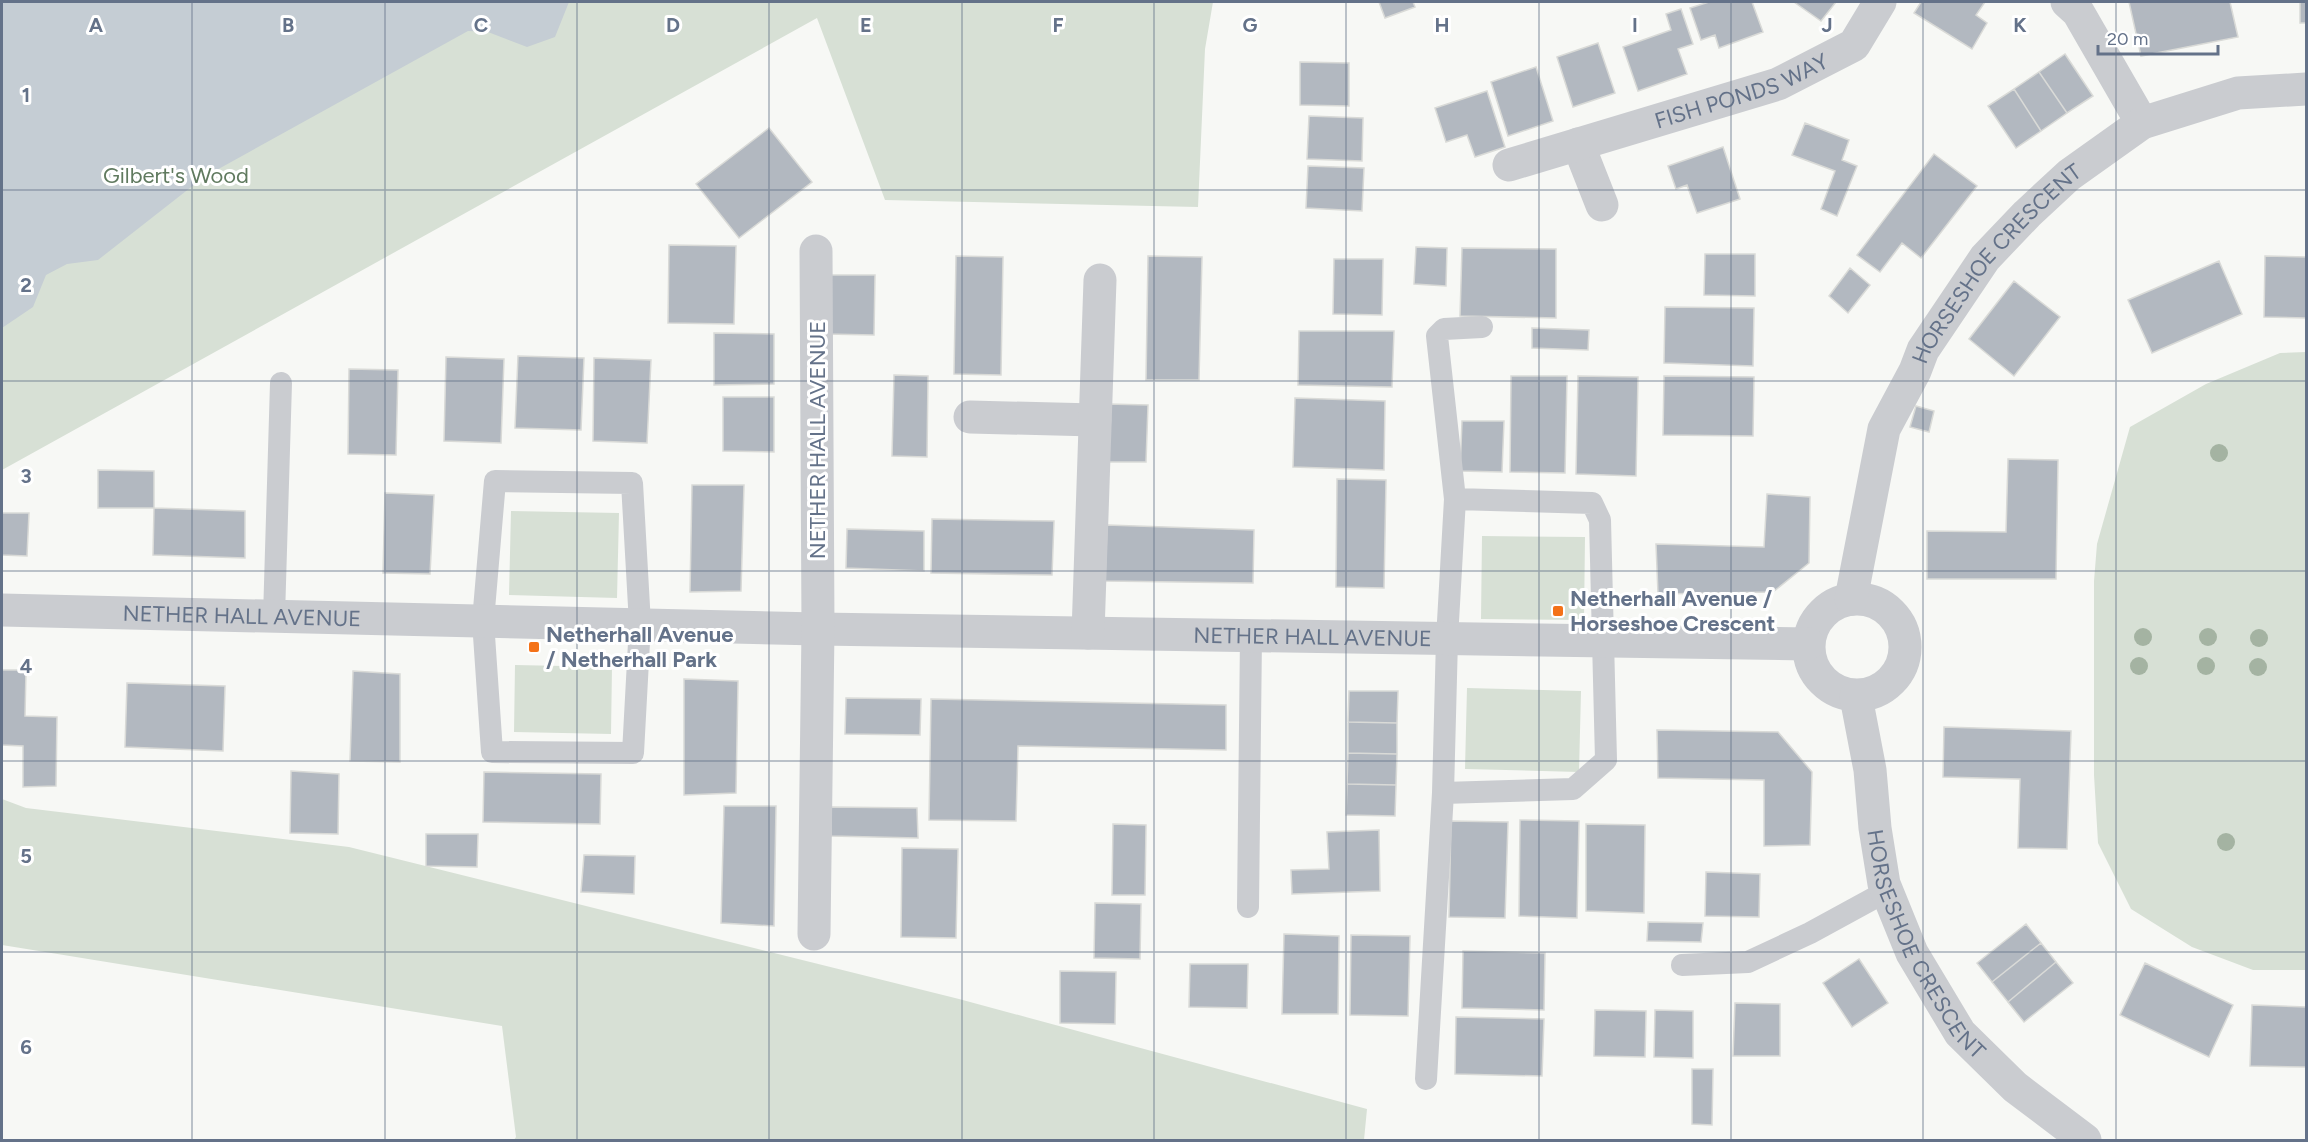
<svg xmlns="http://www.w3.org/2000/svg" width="2308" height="1142" viewBox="0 0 2308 1142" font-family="Figtree,sans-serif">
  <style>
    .green { fill: #d7e0d5 }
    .water { fill: #c5cdd4 }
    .building { fill: #b2b8c0; stroke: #d9dad7; stroke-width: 1.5 }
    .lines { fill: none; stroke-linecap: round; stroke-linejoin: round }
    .lane { stroke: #caccd0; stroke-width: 22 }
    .street { stroke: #caccd0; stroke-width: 33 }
    .tree { fill: #a4b3a2 }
    .grid { fill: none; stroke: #647289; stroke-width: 1.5; stroke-opacity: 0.55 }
    .poi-dot { fill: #f47218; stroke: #fff; stroke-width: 2 }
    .labels { text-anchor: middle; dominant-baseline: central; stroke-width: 6; stroke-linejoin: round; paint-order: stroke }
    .street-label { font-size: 22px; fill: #647289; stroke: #fff }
    .park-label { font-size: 22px; fill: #607a5f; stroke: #fff }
    .poi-label { font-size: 22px; font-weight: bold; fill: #647289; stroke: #fff; text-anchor: start }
    .grid-label { font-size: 20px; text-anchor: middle; font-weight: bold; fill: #647289; stroke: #fff; stroke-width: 6; stroke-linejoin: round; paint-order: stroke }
  </style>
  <rect width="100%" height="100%" fill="#f7f8f5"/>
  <path class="green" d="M2,2H1213L1205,49L1198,207L885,200L817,18L2,470Z
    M2306,352V970H2253L2192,947L2131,909L2098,843L2094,775V581L2097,544L2130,427L2206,384L2280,353Z
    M511,511L619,513L617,598L509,595Z
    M1482,536L1585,537L1584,620L1481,619Z
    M515,665L612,667L611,734L514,732Z
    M1467,688L1581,691L1579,772L1465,769Z
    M2,799L26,808L349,847L959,999L1367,1109L1364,1140H514L516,1137L502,1026L2,945Z"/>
  <path class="water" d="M2,2H569L555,37L527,47L488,32L468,31L204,177L98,260L67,264L46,275L33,307L2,328Z"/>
  <path class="building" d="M1379,2H1413L1415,7L1385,18Z
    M1709,2H1752L1763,32L1719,48L1715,35L1701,40L1690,8Z
    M1794,2H1836L1821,21Z
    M1921,2H1985L1976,15L1987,23L1972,49L1914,13Z
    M2129,2H2230L2238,37L2141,56Z
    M2300,2H2306V23H2300Z
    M1681,9L1693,44L1678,49L1687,74L1638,91L1623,47L1671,30L1666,14Z
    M1598,43L1615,93L1573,107L1557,57Z
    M2065,54L2093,96L2067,113L2039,72Z
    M1300,62L1349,63V106L1300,105Z
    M1536,67L1553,121L1508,136L1491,82Z
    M2039,72L2067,113L2041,131L2014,89Z
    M2014,89L2041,131L2016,148L1988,106Z
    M1487,91L1505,147L1475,157L1467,135L1446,142L1435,108Z
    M1309,116L1363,118L1362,161L1307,159Z
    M1805,123L1849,140L1842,160L1857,166L1837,216L1821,209L1835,171L1792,155Z
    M769,128L812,182L739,238L696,184Z
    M1723,147L1740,199L1697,213L1687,185L1676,189L1668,166Z
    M1934,154L1977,186L1921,258L1902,243L1880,272L1857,255Z
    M1308,166L1364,168L1362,211L1306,208Z
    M669,245L736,246L734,324L668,323Z
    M1416,247L1447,248L1446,286L1414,284Z
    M1462,248L1556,249V318L1460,316Z
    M1705,254H1755V296L1704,295Z
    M956,256L1003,257L1001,375L954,374Z
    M1148,256L1202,257L1199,380H1146Z
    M2265,256L2306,257V318L2264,317Z
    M1334,259H1383L1382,315L1333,314Z
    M2219,261L2242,314L2152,353L2128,300Z
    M1850,268L1870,285L1848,313L1829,296Z
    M827,275H875L874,335L826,334Z
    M2014,281L2060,317L2014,376L1969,339Z
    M1665,307L1754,308L1753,366L1664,363Z
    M1532,328L1589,330L1588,350L1532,348Z
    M1299,331H1394L1392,387L1298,385Z
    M714,333L774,334V384L714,385Z
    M518,356L584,358L581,430L515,428Z
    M446,357L504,359L501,443L444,441Z
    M594,358L651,360L647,443L593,441Z
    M349,369L398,370L396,455L348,454Z
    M894,375L928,376L927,457L892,456Z
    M1511,376H1567L1565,473L1510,472Z
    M1578,376L1638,377L1636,476L1576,474Z
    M1664,376L1754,377L1753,436L1663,435Z
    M723,397H774V452L723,451Z
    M1295,398L1385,401L1384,470L1293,467Z
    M1108,404L1148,405L1146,462H1107Z
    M1916,406L1934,411L1929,432L1910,427Z
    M1462,421H1504L1502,472L1460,471Z
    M2008,459L2058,460L2056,579H1927V531L2006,532Z
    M98,470L154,471V508H98Z
    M1337,479L1386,480L1384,588L1336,587Z
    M692,485H744L741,591L690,592Z
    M385,493L434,495L430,574L383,573Z
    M1767,494L1810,497L1809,563L1773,592L1658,594L1656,544L1764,547Z
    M154,508L245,511V558L153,555Z
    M2,513H29L27,556L2,555Z
    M932,519L1054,521L1052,575L931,573Z
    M1107,525L1254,530L1253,583L1105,581Z
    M847,529L924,531V571L846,568Z
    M2,670H26L25,716L57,717L56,786L23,787V746L2,745Z
    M353,671L400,674V762L350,761Z
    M684,679L738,681L736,793L684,795Z
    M127,683L225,686L223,751L125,747Z
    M1349,691H1398L1397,723L1348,722Z
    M846,698L921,699L920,735L845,734Z
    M931,699L1226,705V750L1018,746L1016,821L929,820Z
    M1348,722L1397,723V754L1348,753Z
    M1944,727L2071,731L2067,849L2018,848L2020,779L1943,777Z
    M1657,730L1778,732L1812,772L1810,845L1764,846V780L1658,778Z
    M1348,753L1397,754L1396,785L1347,784Z
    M291,771L339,774L338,834L290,833Z
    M484,772L601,774L600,824L483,822Z
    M1347,784L1396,785L1395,816L1346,815Z
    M724,806H776L774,926L721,923Z
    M831,807L917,808L918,838L831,836Z
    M1520,820L1579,821L1577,918L1519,916Z
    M1451,821L1508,822L1505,918L1449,917Z
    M1113,824L1146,825L1145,895H1112Z
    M1586,824L1645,825L1644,913L1586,911Z
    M1379,830L1380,891L1292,894L1291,870L1329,869L1327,832Z
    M426,834H478L477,867L426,866Z
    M902,848L958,849L956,938L901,937Z
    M584,855L635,856L634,894L581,892Z
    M1706,872L1760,874L1759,917L1705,916Z
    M1095,903L1141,904L1140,959L1094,958Z
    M1648,922L1703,923L1701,942L1647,941Z
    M2026,924L2041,943L1992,982L1977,963Z
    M1284,934L1339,936L1338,1014H1282Z
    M1351,935L1410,936L1408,1016L1350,1015Z
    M2041,943L2056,962L2008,1002L1992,982Z
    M1463,951L1545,953L1544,1010L1462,1008Z
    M1859,959L1888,1003L1852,1027L1823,983Z
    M2056,962L2073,983L2024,1022L2008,1002Z
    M2145,963L2233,1005L2209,1057L2120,1015Z
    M1190,964H1248L1247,1008L1189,1007Z
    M1060,971L1116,972L1115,1024L1060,1023Z
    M1735,1003L1780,1004V1056H1733Z
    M2252,1005L2306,1007V1067L2250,1066Z
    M1595,1010L1646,1011L1645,1057L1594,1056Z
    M1655,1010L1693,1011V1058L1654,1057Z
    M1456,1017L1544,1019L1542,1076L1455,1074Z
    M1692,1069H1713L1712,1125L1692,1124Z"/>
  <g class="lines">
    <path class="lane" d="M495,481L632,483L640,624L633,753L492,752L483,621Z
      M1455,499L1437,336L1444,329L1482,327
      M274,617L281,383
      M1248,907L1251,636
      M1682,965L1748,962L1810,933L1887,891
      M1426,1079L1443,793L1447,639L1455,499L1592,503L1600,520L1606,760L1573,789L1443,793"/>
    <g class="street">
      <path d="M2067,2L2078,12L2142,123"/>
      <path d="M1578,144L1602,205"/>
      <path id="s1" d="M1509,165L1778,84L1854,45L1880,2"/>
      <path d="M970,417L1095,420"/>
      <circle cx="1857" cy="647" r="48"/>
      <path id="s2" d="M1851,599L1884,429L1915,371L1923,350L1985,258L2027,214L2069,175L2142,123L2238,93L2306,89"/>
      <path id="s3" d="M2,610L818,629L1808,644"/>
      <path d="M1088,633L1100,280"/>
      <path id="s4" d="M1856,697L1870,770L1875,828L1884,884L1912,953L1960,1033L2015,1087L2085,1140"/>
      <path d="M814,934L818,629L816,251"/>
    </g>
  </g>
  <g class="tree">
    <circle cx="2219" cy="453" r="9"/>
    <circle cx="2143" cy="637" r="9"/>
    <circle cx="2208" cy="637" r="9"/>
    <circle cx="2259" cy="638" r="9"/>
    <circle cx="2139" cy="666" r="9"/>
    <circle cx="2206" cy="666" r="9"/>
    <circle cx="2258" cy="667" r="9"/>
    <circle cx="2226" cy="842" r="9"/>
  </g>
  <path class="grid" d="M192,2V1140M385,2V1140M577,2V1140M769,2V1140M962,2V1140M1154,2V1140M1346,2V1140M1539,2V1140M1731,2V1140M1923,2V1140M2116,2V1140M2,190H2306M2,381H2306M2,571H2306M2,761H2306M2,952H2306"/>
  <g class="poi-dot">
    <rect x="1552" y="605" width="12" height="12" rx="3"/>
    <rect x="528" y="641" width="12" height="12" rx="3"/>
  </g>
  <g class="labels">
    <g class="street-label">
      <text stroke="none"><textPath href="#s1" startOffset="244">FISH PONDS WAY</textPath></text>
      <text stroke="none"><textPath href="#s2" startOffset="375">HORSESHOE CRESCENT</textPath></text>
      <text transform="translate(817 440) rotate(-90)">NETHER HALL AVENUE</text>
      <text stroke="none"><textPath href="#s3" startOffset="240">NETHER HALL AVENUE</textPath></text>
      <text stroke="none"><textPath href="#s3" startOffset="1311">NETHER HALL AVENUE</textPath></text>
      <text stroke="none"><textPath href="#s4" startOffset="261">HORSESHOE CRESCENT</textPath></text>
    </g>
    <g class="park-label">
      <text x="176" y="175">Gilbert's Wood</text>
    </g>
    <g class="poi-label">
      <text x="1570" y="598">Netherhall Avenue /<tspan x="1570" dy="25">Horseshoe Crescent</tspan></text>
      <text x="546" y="634">Netherhall Avenue<tspan x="546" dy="25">/ Netherhall Park</tspan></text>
    </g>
  </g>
  <g class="grid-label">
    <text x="96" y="32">A</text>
    <text x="288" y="32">B</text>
    <text x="481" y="32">C</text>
    <text x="673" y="32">D</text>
    <text x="866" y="32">E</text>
    <text x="1058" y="32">F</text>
    <text x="1250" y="32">G</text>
    <text x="1442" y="32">H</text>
    <text x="1635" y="32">I</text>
    <text x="1827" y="32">J</text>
    <text x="2020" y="32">K</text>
    <text x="26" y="102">1</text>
    <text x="26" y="292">2</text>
    <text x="26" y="483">3</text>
    <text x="26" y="673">4</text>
    <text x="26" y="863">5</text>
    <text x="26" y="1054">6</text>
  </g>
  <rect width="2308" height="1142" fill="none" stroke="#647289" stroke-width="6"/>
  <path d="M2098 45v9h120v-9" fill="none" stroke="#647289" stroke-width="3"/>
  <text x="2107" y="45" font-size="18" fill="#647289" stroke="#ffffff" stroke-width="4.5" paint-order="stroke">20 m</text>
</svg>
